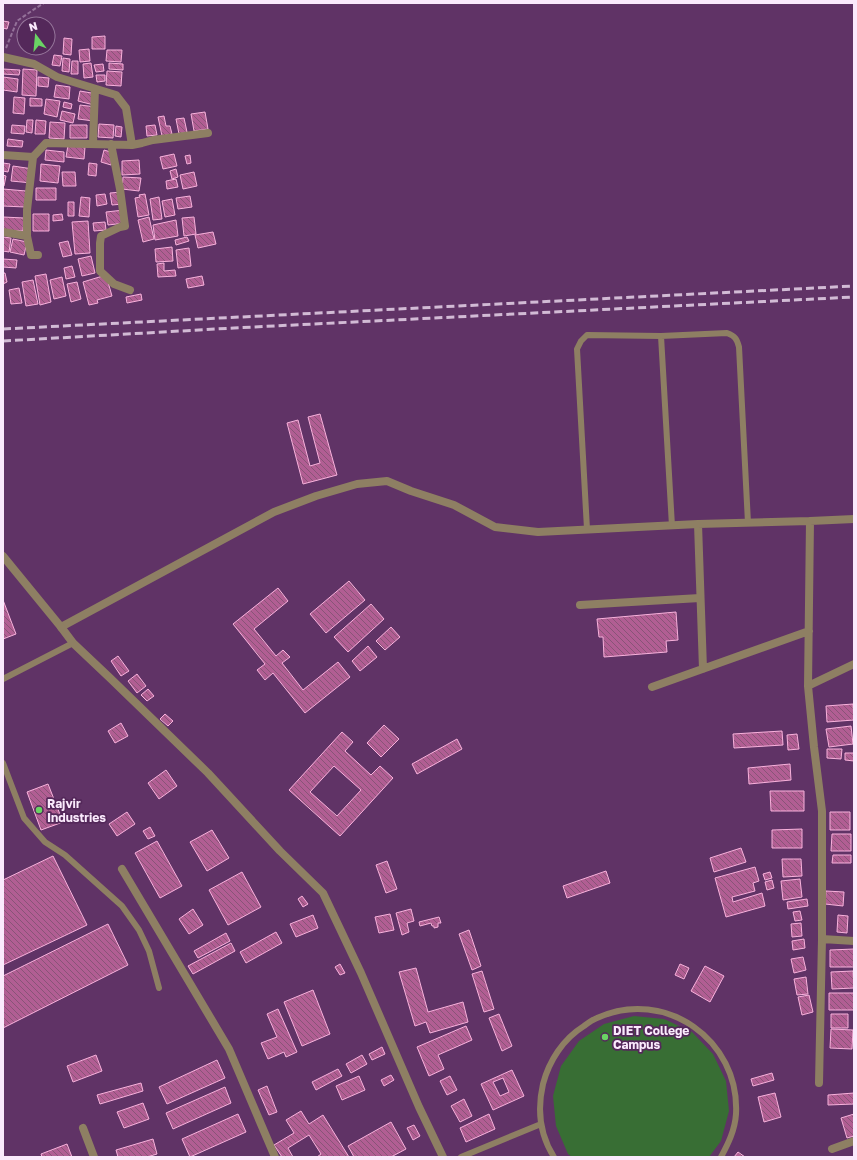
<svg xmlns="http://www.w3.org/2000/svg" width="857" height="1160" viewBox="0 0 857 1160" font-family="'Golos Text',sans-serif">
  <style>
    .grass { fill: #386e34 }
    .building { fill: url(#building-back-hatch); stroke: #f8b2dc; fill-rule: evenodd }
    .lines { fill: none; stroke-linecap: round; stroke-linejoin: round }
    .path { stroke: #947199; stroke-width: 2; stroke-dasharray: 4 2; stroke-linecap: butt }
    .service { stroke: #8e7f63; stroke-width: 6 }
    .minor { stroke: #8e7f63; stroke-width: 8 }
    .tertiary { stroke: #8e7f63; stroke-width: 8 }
    .rail { stroke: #d2bbd5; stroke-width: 3; stroke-dasharray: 8 4; stroke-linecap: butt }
    .poi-dot { fill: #6ad364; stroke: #54285a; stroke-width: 1.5 }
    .labels { text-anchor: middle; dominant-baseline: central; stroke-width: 3.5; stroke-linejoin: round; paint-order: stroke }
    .poi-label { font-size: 12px; font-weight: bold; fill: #faeafc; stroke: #54285a; text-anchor: start }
  </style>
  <defs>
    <pattern id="building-back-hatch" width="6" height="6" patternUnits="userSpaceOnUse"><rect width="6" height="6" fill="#b15e93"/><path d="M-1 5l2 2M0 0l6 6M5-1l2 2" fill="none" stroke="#885477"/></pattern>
  </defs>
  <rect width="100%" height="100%" fill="#603366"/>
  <path class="grass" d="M634,1016L664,1019L692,1032L713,1054L726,1081L729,1111L721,1141L709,1157H572L568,1154L556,1126L553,1096L561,1066L579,1041L604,1024Z"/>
  <path class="building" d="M3,21L9,22L7,29L3,28Z
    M105,36V49H92V37Z
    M64,38L72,39L71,55L63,54Z
    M89,49L90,61L80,62L79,50Z
    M107,50H122L121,62L106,61Z
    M54,55L62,56L60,66L52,65Z
    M63,58L70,59L69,72L62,71Z
    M72,61H78V74H71Z
    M91,63L93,77L84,78L83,64Z
    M109,63L123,64V70L109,69Z
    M103,64L104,71L96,72L94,65Z
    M3,69L20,70L19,75L3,74Z
    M23,69L37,70L36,96L22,95Z
    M107,71L122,72L121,86L106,85Z
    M96,75H105V81L97,82Z
    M3,77L18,79L17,92L3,90Z
    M38,77L49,78L48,87L38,86Z
    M56,85L70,87L69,99L54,97Z
    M80,91L97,94L94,105L78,101Z
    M14,97L25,98L24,114L13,113Z
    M30,98L42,99V106H30Z
    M46,99L60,101L57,117L44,114Z
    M64,102L72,104L71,109L63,107Z
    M80,105L96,107L94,121L78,119Z
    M62,111L75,114L73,123L60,120Z
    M205,112L208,129L194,131L191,114Z
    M164,116L166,126H170L172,134L162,136L158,117Z
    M184,118L187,132L179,134L176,119Z
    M27,120H33L32,133L26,132Z
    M36,120L46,121L45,134H35Z
    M50,122L65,123L64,139L49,138Z
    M99,124L114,125L113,138L98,137Z
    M12,125L25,126L24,134L11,133Z
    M70,125H87V138H70Z
    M155,125L157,135L147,136L146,126Z
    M116,126L122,127L121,137L115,136Z
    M8,139L23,141L22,147L7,146Z
    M68,145L85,147L84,159L66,157Z
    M46,150L64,152V162L45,160Z
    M104,150L114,153L111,165L101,162Z
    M174,154L177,166L163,169L160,157Z
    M190,155L191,163L187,164L185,156Z
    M139,160L140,174L122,175V161Z
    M3,163L10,164L8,172L3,171Z
    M89,163L97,164L96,176L88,175Z
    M41,164L60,166L58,183L40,181Z
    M13,166L33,169L32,183L11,181Z
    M176,169L178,177L172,179L170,171Z
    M62,172H75L76,186H63Z
    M194,172L197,186L183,189L180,175Z
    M3,175L6,176L4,186H3Z
    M123,177L141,178L139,191L122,189Z
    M176,179L178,187L167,189L166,181Z
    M36,188H56V200H36Z
    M3,189L26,191L25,207L3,206Z
    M122,192L123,204L112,205L110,193Z
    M105,194L107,204L97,206L96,195Z
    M145,194L149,215L138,217L135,198L140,197L139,195Z
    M190,196L192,207L178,209L176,198Z
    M81,197L90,198L89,217L79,216Z
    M159,197L162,219L153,220L150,199Z
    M172,199L175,215L165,217L162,201Z
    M68,202H74V216H68Z
    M124,210L125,223L108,225L106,212Z
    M33,214H49V231H33Z
    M62,214L63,220L53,221V215Z
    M3,217L24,218L23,231L3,230Z
    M149,217L154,239L143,242L138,220Z
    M194,217L196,234L184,236L182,218Z
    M176,220L178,236L155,240L153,225Z
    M88,221L90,253L75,254L72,222Z
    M105,222L106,230L94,231L93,223Z
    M213,232L216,244L198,248L195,235Z
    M3,237L11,238L9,252L3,251Z
    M187,237L189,241L176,245L175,240Z
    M13,239L27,242L24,255L10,252Z
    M68,241L72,255L63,257L59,243Z
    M172,247L173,261L156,262L155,249Z
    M189,248L191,266L178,268L176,250Z
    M91,256L95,273L82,276L78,259Z
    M3,259L17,260L16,268L3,267Z
    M164,263V271L175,270L176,276L158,277L157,264Z
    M72,266L75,277L66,279L64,268Z
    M3,273H5L7,282L3,284Z
    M46,274L51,302L40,305L35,276Z
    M106,275L112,296L97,300L98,303L89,305L83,282Z
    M202,276L204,285L188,288L186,279Z
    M62,277L66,296L54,299L50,280Z
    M33,280L38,304L26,306L22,282Z
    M77,282L81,299L71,302L67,284Z
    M19,288L22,303L11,304L9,290Z
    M141,294L142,300L127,303L126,297Z
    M320,414L337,475L303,484L287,423L298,420L310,466L320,463L308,417Z
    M349,581L365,600L326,633L310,614Z
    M278,588L288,601L254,629L276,656L283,650L290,657L282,663L303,690L338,662L350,677L305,713L273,673L265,680L257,670L265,664L233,624Z
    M3,600L16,634L3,639Z
    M371,604L384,619L348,652L334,637Z
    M676,612L678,640L666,641L667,652L604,657L603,637H599L597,619Z
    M391,627L400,637L385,650L376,641Z
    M368,646L377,657L360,671L352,661Z
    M118,656L129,671L121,676L111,661Z
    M137,674L146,686L137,693L128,681Z
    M148,689L154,696L147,701L141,695Z
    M853,704L854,720L827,722L826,706Z
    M165,714L173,721L168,726L160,719Z
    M121,723L128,736L115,743L108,731Z
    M384,725L399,739L381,757L367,743Z
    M851,726L853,744L829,747L826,729Z
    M782,731L783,745L734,748L733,734Z
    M342,732L353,742L345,751L371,775L380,766L393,778L340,836L289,790ZM334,766L361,790L337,816L310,792Z
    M797,734L799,749L788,750L787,735Z
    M457,739L462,749L417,774L412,764Z
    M827,749H842L841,759L827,758Z
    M845,753H854V761L845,760Z
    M790,764L791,780L749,784L748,768Z
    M166,770L177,786L159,799L148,783Z
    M48,784L63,822L41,830L27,792Z
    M770,791H804V811H771Z
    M127,812L135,824L117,836L109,824Z
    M830,812H850V830H830Z
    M150,827L155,836L148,839L143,831Z
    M802,829V848H772V830Z
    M212,830L229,858L207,871L190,842Z
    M832,834H851V851H831Z
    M157,841L182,886L160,898L135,853Z
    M741,848L746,862L714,872L710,858Z
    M833,855H851V863H832Z
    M53,856L87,925L3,965V880Z
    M782,859H801L802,876L783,877Z
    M387,861L397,889L386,893L376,865Z
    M755,867L759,881L753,883L755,891L732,897L733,902L762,893L765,906L726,917L715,878Z
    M606,871L610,883L567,898L563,886Z
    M242,872L261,907L228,925L209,890Z
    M770,872L772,878L765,880L763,874Z
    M800,879L802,897L783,900L781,881Z
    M772,880L774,888L767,890L765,882Z
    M826,891L844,892L843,906L825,904Z
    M302,896L308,904L303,907L298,899Z
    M807,899L808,906L788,909L787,902Z
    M193,909L203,925L189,934L179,919Z
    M411,909L414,921L407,923L409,932L402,935L396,913Z
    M800,911L802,920L795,921L793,912Z
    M390,914L394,930L379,933L375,917Z
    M313,915L318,928L296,937L290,924Z
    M838,915L848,916L847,933L837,932Z
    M439,917L441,923H438V927L434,928V926H432L431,923L420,926L419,922Z
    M801,923L802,936L792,937L791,924Z
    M108,924L128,965L3,1028V976Z
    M469,930L481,966L472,970L459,934Z
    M276,932L282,943L246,963L240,952Z
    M226,933L230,941L198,958L194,951Z
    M804,939L805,948L793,950L792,941Z
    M231,943L235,951L193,974L188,966Z
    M854,949V967H830V950Z
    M803,957L806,970L794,973L791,959Z
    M340,964L345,973L340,975L335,967Z
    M680,964L689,968L684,979L675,975Z
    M705,966L724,976L710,1002L691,991Z
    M416,968L428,1012L463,1002L468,1022L430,1033L426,1022L415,1026L399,972Z
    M482,971L494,1009L484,1012L472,974Z
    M853,971L854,988L832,989L831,972Z
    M806,977L808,994L797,995L794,979Z
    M313,990L330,1034L302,1046L284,1002Z
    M829,993H854V1010H829Z
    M809,995L813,1012L802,1015L798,997Z
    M278,1009L297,1052L286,1057L284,1052L268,1059L261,1043L277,1037L267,1014Z
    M499,1014L512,1046L502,1051L489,1018Z
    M831,1014H848V1028H831Z
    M466,1026L472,1040L438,1055L444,1069L429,1076L417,1047Z
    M831,1029L853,1030L852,1049L830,1048Z
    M382,1047L385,1054L372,1060L369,1054Z
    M96,1055L102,1071L73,1082L67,1066Z
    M362,1055L367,1064L351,1073L346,1064Z
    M217,1060L225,1078L167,1104L159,1087Z
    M338,1069L342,1076L316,1090L312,1082Z
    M512,1070L524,1096L493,1110L481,1084ZM503,1078L509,1092L500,1096L493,1082Z
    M772,1073L774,1080L753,1086L751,1079Z
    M391,1075L394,1080L384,1086L381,1080Z
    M359,1076L365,1090L342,1100L336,1086Z
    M450,1076L457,1090L447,1095L440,1081Z
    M141,1083L143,1091L100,1104L97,1095Z
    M267,1086L277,1112L269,1115L258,1090Z
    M225,1087L231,1103L173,1129L166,1113Z
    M775,1093L781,1117L764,1122L758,1097Z
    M854,1093V1104L828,1105V1095Z
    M464,1099L472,1116L460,1122L451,1106Z
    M143,1103L149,1119L124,1128L117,1112Z
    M301,1111L309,1124L323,1115L349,1157H317L321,1154L309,1135L288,1148L293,1157H282L274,1145L294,1133L286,1120Z
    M238,1114L246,1132L190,1157L182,1139Z
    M489,1114L495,1129L466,1142L460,1128Z
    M854,1114V1136L847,1138L841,1118Z
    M391,1122L406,1149L391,1157H354L348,1146Z
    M414,1125L420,1136L413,1140L407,1128Z
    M153,1139L157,1154L147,1157H118L116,1150Z
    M67,1144L72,1157H42L41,1154Z
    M738,1152L745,1157H734Z"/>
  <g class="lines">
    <path class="path" d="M6,48L17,21L36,8L44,3"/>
    <path class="service" d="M661,336L727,333C735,336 737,339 739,347L748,523
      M587,529L577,349L581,341L587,335L661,336L672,526
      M3,679L73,643
      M3,763L24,818L45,842L65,855L122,906L139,930L149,951L159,988
      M461,1157L541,1124
      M554,1157C540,1135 537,1110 543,1084C549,1061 563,1039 584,1026C588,1023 592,1020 597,1018C665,987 740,1040 736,1114C735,1130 728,1144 721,1157"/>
    <path class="minor" d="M3,57L34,64L57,77L116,95L126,108L132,145
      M93,143L95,89
      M111,144L120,189L125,226L120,227L101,236L100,243V271L114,284L130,290
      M3,155L33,157
      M3,232L27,236L31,255H38
      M27,236V210L33,157L46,143L132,145L142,143L153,140L208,133
      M810,521L854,519
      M698,524L703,669
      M580,605L700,598
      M61,627L274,512L316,496L357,484L387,481L411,491L454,505L495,527L538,532L698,524L810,521L808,686
      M854,664L808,686L814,747L822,811V939L854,941
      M652,687L809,631
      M122,869L229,1049L275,1157
      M819,1083L822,939
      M83,1128L94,1157
      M832,1149L854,1141"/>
    <path class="tertiary" d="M3,556L61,627L73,643L110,678L208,773L280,851L323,893L361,973L419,1107L443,1157"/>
    <path class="rail" d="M3,329L854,286
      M3,341L234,328L854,297"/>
  </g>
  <g class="poi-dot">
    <circle cx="39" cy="810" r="4"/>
    <circle cx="605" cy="1037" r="4"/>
  </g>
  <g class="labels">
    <g class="poi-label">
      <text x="47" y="803">Rajvir<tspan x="47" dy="14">Industries</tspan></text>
      <text x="613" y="1030">DIET College<tspan x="613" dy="14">Campus</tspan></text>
    </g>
  </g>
  <rect width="857" height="1160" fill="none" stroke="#faeafc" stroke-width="8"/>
  <g transform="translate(36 36) rotate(344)"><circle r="19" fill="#54285a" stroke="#96769b"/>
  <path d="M0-3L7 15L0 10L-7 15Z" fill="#6ad364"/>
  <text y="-6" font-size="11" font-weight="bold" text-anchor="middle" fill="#faeafc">N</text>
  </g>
</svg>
